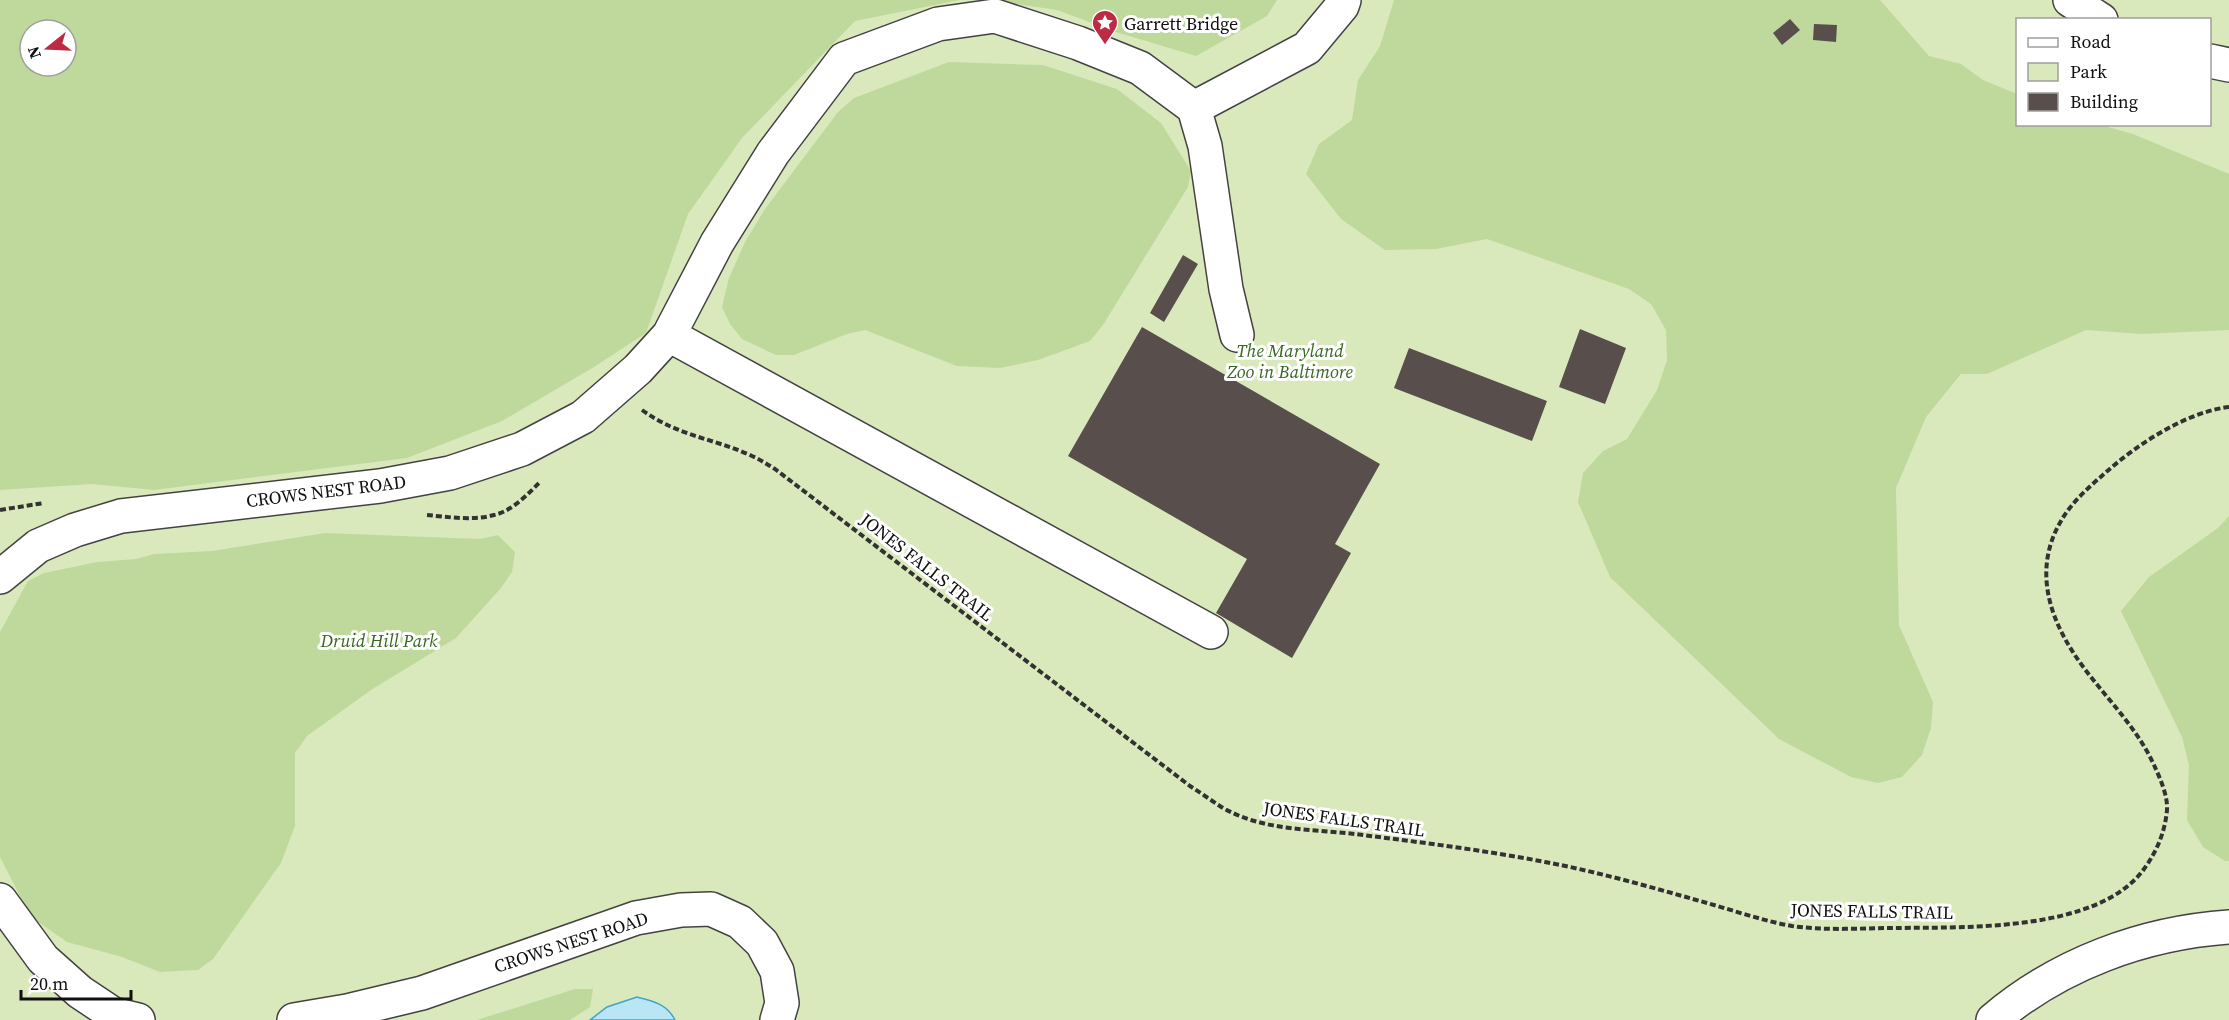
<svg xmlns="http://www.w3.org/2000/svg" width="2229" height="1020" viewBox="0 0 2229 1020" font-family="'Source Serif 4',serif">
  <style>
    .green { fill: #d9e9bc; fill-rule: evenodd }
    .forest { fill: #bfd99c; fill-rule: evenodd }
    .water { fill: #b9e5f5; stroke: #41a4ca; stroke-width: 1.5 }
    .building { fill: #584f4c }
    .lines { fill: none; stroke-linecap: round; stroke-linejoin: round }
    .minor-casing { stroke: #434343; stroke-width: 36 }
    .path { stroke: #323232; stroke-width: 4; stroke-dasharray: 6 3; stroke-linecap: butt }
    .minor { stroke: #fff; stroke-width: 33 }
    .labels { text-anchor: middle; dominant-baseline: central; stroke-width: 6; stroke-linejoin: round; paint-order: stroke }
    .poi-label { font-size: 18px; fill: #101010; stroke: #fff; text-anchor: start }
    .park-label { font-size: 18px; font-style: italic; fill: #376721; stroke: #fff }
    .street-label { font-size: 18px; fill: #101010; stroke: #fff }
  </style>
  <rect width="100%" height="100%" fill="#fffbf3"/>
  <path class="green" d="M0,0H2229V1020H0ZM2018,20H2210V124H2018ZM30,30H66V66H30Z"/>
  <path class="forest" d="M0,0H960L855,21L742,138L688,214L646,333L594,367L502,421L407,458L154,490L92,484L0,490ZM30,30H66V66H30Z
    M988,0H1277L1267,16L1196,56L1119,33L1057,10Z
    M1394,0H1880L1929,56L1961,64L1983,80L2017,94L2018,124L2101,125L2133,134L2229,174V330L2142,334L2086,330L1987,374H1961L1926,417L1896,488L1899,625L1933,702L1931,728L1922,755L1902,777L1878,783L1851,777L1779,739L1610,577L1578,502L1583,473L1603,451L1627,439L1657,390L1667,360L1666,330L1651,304L1629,289L1487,239L1436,249L1385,250L1341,219L1306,174L1319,144L1352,120L1358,80L1380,46Z
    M949,62L1043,65L1117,89L1161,123L1191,171L1188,187L1103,325L1090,341L1038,360L1000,368L957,366L865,330L847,334L794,355H776L742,339L730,324L722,307L729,278L745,242L765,209L838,112L854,98Z
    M2229,516V861H2225L2203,847L2187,820L2189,765L2182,737L2121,611L2149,577L2218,528Z
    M325,533L480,539L498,535L515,552L512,572L501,588L456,638L371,690L307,736L295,753V826L281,863L213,959L198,970L160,972L122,957L67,942L37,921L25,906L0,857V632L28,581L44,573L97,562L136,559L154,554L212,551Z
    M575,989H593L590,1007L570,1020H477Z"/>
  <path class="water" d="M637,997C653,1001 667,1004 675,1020H590L607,1007Z"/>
  <path class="building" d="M1790,19L1800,30L1782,45L1773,33Z
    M1814,24L1837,25L1836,42L1813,40Z
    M1183,255L1198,264L1164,322L1150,313Z
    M1142,327L1380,464L1335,544L1351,553L1292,658L1216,613L1247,559L1068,456Z
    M1580,329L1626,348L1605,404L1559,387Z
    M1409,348L1547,401L1532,441L1394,388Z"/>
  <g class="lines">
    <defs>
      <path id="minor" d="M2070,0L2101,20
        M2210,61L2229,65
        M1194,108L1307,48L1342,6L1344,0
        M669,335L717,243L773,153L844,59L938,24L995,16L1078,43L1140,68L1194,108L1205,146L1226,289L1237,335
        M0,577L38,546L75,530L121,516L380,486L450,473L522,449L583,417L638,369L669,335L1211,632
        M0,900L43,959L80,992L113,1014L138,1020
        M294,1020L347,1011L422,993L636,918L681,910L711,909L740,922L762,943L777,971L782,1003L777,1020
        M1993,1020C2059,964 2143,933 2229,927"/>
    </defs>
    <use href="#minor" class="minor-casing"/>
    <path class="path" d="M642,410C678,436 712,438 750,455C759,459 767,464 775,469L1190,786C1201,793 1212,801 1223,808C1264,831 1311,829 1355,834C1418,842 1483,850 1545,862C1599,872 1654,888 1707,903C1735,911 1764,921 1792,926C1826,931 1862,928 1896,928C1967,927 2098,932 2144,869C2157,851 2165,832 2167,810C2168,796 2160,778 2154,765C2137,728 2108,700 2084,668C2051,624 2031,572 2061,521C2071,503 2089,487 2104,474C2136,445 2186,412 2229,407
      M0,510L44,503
      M427,515C448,517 473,521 494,515C512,511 527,495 540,482"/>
    <use href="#minor" class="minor"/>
  </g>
  <defs>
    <symbol id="sight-pin" viewBox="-11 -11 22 30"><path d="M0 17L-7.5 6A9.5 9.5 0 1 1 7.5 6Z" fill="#bd2a43" stroke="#fff"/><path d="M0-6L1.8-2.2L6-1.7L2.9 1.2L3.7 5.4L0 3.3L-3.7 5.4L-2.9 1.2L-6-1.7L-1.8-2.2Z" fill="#fff"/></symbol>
  </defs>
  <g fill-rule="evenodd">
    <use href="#sight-pin" x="1090" y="8" width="30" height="40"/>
  </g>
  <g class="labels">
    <g class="poi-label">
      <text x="1124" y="23">Garrett Bridge</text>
    </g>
    <g class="park-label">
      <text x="1290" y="350">The Maryland<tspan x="1290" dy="21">Zoo in Baltimore</tspan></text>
      <text x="379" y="640">Druid Hill Park</text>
    </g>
    <g class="street-label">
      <text transform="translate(326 491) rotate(-7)">CROWS NEST ROAD</text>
      <text transform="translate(927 567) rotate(38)">JONES FALLS TRAIL</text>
      <text transform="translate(1344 819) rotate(8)">JONES FALLS TRAIL</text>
      <text transform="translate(1872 911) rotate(1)">JONES FALLS TRAIL</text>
      <text transform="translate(571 942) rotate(-18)">CROWS NEST ROAD</text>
    </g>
  </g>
  <rect x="2016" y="18" width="195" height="108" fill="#ffffff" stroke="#9f9f9f" stroke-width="1.5"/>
  <rect x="2028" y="38" width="30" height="9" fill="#ffffff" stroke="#9f9f9f" stroke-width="1.5"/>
  <text x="2070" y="48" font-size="18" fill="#101010">Road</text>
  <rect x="2028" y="63" width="30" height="18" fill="#d9e9bc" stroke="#9f9f9f" stroke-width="1.5"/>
  <text x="2070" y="78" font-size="18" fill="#101010">Park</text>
  <rect x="2028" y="93" width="30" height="18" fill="#584f4c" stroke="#9f9f9f" stroke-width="1.5"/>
  <text x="2070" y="108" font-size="18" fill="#101010">Building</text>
  <g transform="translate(48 48) rotate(252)"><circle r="28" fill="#ffffff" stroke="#9f9f9f" stroke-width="1.5"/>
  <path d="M0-4.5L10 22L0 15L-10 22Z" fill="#bd2a43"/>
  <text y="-9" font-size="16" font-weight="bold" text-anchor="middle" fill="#101010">N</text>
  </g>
  <path d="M21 990v9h110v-9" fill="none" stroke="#101010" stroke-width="3"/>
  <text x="30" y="990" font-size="18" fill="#101010" stroke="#ffffff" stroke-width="4.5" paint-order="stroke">20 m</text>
</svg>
